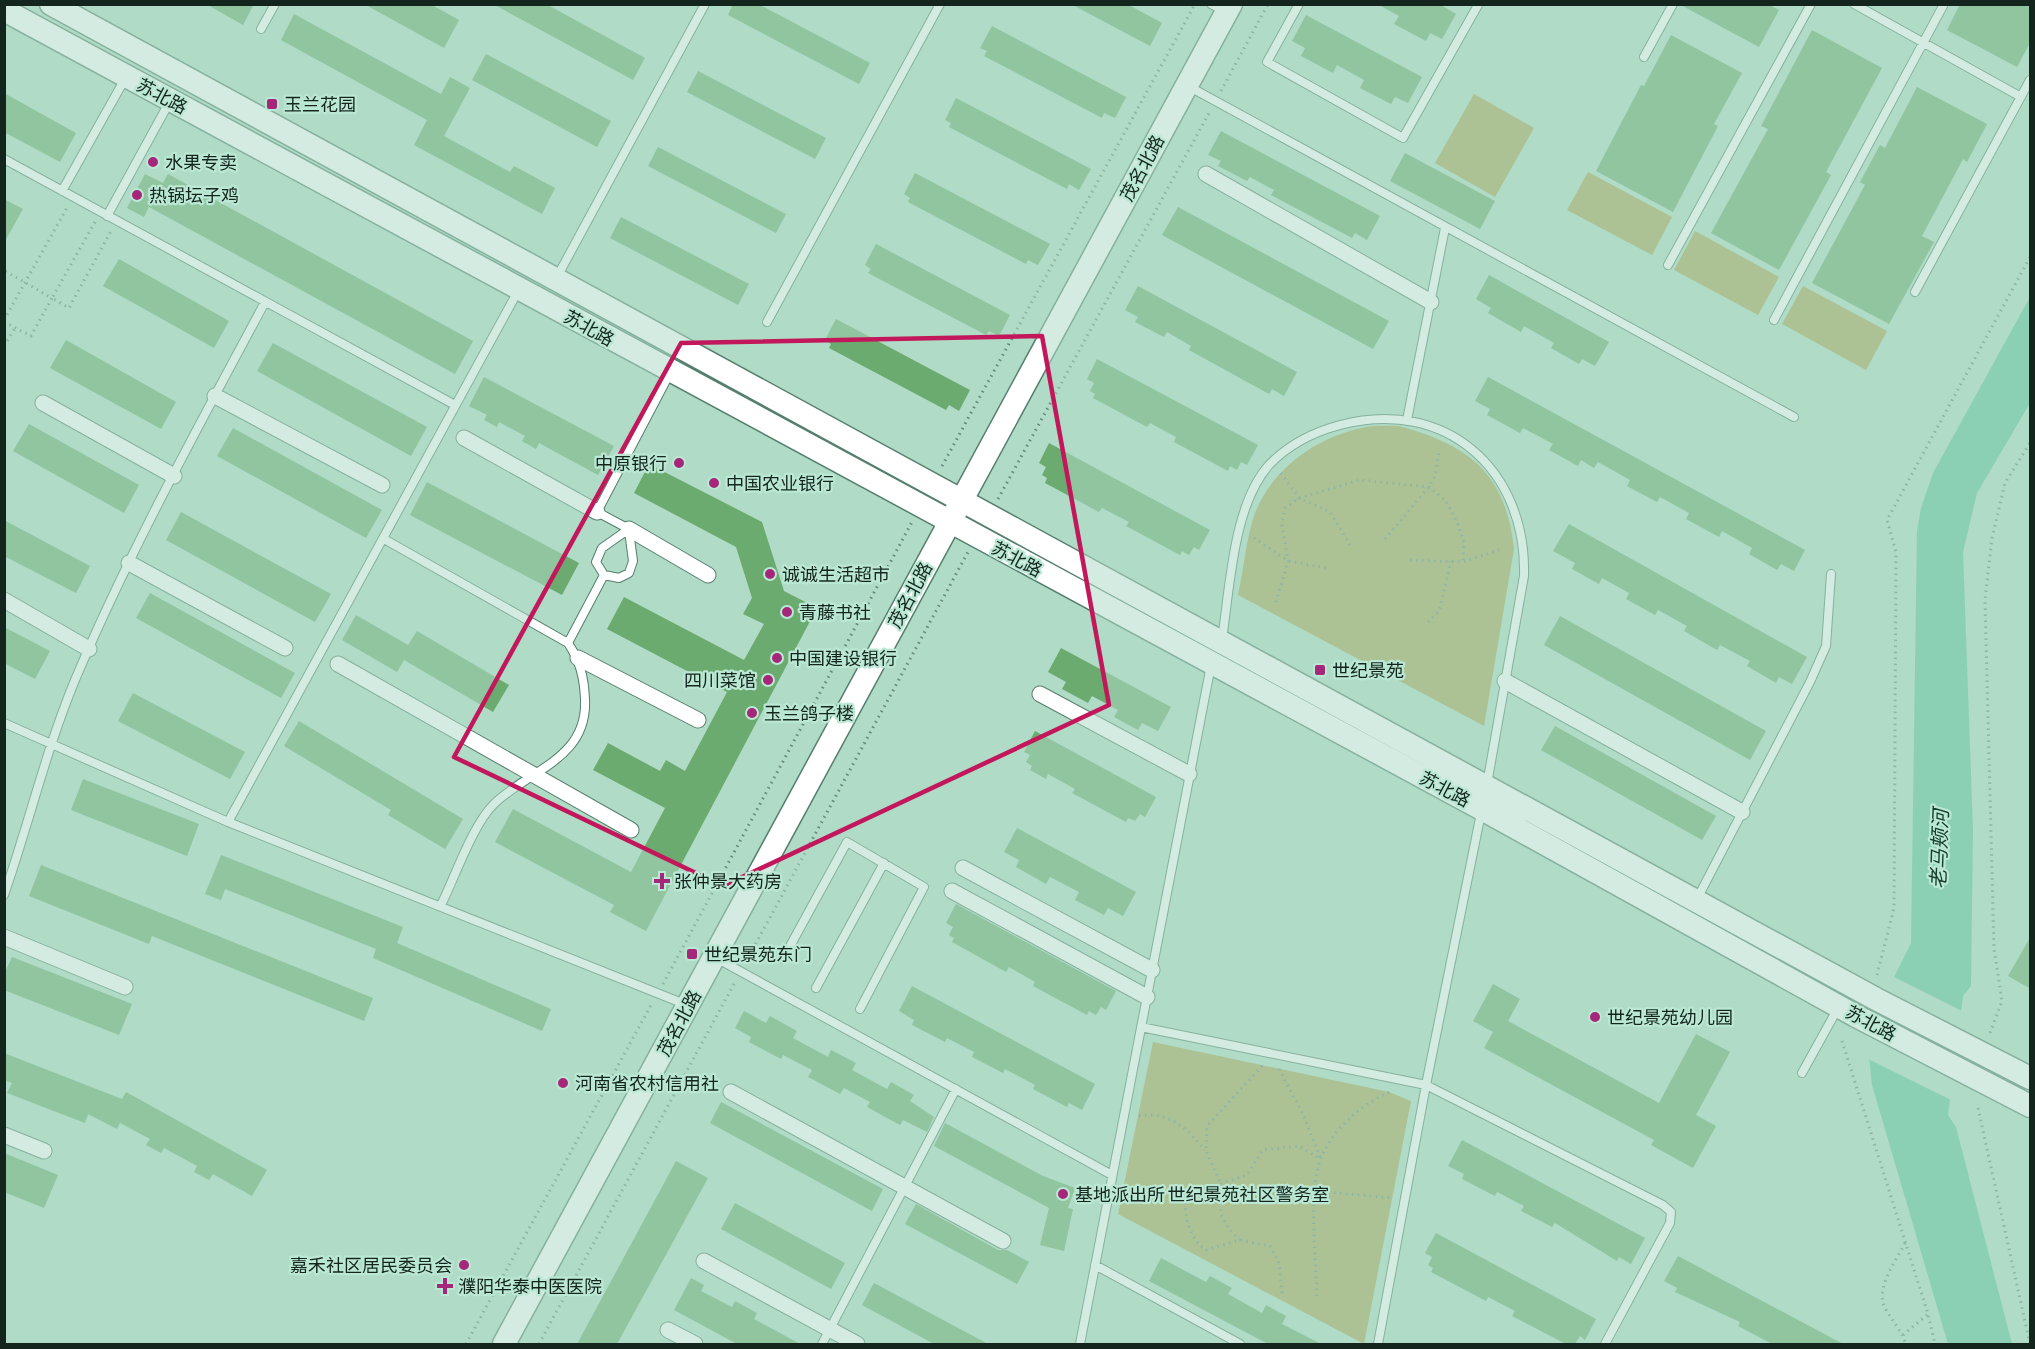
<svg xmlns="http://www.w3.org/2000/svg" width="2035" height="1349" viewBox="0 0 2035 1349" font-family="'Asap Condensed','Noto Sans SC',sans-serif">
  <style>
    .green { fill: #a8a458 }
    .water { fill: #61c49d }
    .pier { fill: #afdbc7 }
    .building { fill: #6bab6f }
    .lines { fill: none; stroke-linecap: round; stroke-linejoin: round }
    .lane-casing { stroke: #557f6d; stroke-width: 10 }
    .street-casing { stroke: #557f6d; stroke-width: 17 }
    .secondary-casing { stroke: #557f6d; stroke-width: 25 }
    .path { stroke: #68887a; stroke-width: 3; stroke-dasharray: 1.5 4.5; stroke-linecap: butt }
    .lane { stroke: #fff; stroke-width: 8 }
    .street { stroke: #fff; stroke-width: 15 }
    .secondary { stroke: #fff; stroke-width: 22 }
    .marked { fill: none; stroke: #c2185b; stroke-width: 4.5; stroke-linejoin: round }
    .poi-dot { fill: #a52779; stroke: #bbe8d4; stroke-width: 2 }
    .labels { text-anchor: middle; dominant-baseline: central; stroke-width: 4.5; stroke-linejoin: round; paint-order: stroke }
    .street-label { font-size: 18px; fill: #14251e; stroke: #bbe8d4 }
    .poi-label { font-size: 18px; fill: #14251e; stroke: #bbe8d4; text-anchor: start }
    .water-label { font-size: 20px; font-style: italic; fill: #143f2f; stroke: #bbe8d4 }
  </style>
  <rect width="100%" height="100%" fill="#afdbc7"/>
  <path class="green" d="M1474,94L1534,128L1495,197L1435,163Z
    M1588,172L1672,217L1652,255L1567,210Z
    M1695,231L1779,277L1758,315L1674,270Z
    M1803,286L1887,331L1866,370L1782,324Z
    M1399,426C1469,445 1506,473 1514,549L1484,726L1238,595C1244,568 1246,538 1255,513C1272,469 1317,437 1362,428C1374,425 1387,426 1399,426Z
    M1153,1042L1389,1092L1411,1101L1364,1344L1118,1214Z"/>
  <path class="water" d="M2030,297V403L1977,493L1963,552L1973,831L1971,986L1963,996L1948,1115L1956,1127L2012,1344H1948L1872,1085L1869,1056L1895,975L1911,943L1917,531L1921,508L1933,473Z"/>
  <path class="pier" d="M1892,976L1964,1012L1953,1101L1866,1058Z"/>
  <path class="building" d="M206,4H254L243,25Z
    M364,4H430L459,20L444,48Z
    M493,4H546L645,58L633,80Z
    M733,4H758L870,63L859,84L728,15Z
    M1071,4H1127L1162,23L1150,46Z
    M1377,4H1439L1456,14L1442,39L1430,33L1426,41L1394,24L1399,16Z
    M1679,4H1768L1779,10L1759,47Z
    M1960,4H2031V41L2017,67L1947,30Z
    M294,14L441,94L450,77L470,88L444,136L510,172L514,166L555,188L542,214L414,145L427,120L281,40Z
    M1306,15L1422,77L1408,103L1395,97L1391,104L1360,88L1364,80L1337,65L1333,73L1301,56L1305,48L1292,41Z
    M992,26L1126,97L1115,118L1104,113L1102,118L984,56L987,51L980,48Z
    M1812,30L1882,68L1826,172L1831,175L1779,270L1711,233L1768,129L1761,126Z
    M1671,35L1742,73L1714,124L1718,126L1673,212L1596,171L1641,85L1644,86Z
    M486,54L611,121L597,147L472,80Z
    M698,71L826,138L815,159L687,92Z
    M1917,87L1987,124L1967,162L1963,159L1922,236L1934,242L1889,324L1812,283L1865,185L1860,182L1880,145L1885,148Z
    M4,93L76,133L60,162L4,132Z
    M956,98L1091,169L1079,190L1069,184L1067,189L949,127L951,123L945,120Z
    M1221,131L1380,216L1367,240L1355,233L1352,238L1271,195L1274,190L1250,177L1247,181L1218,166L1221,161L1208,155Z
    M658,147L786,214L776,233L648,166Z
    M1405,153L1495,201L1480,229L1390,181Z
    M915,173L1050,244L1038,265L1028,260L1026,264L908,202L910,198L904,194Z
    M145,174L163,183L168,174L473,341L455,374L149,207L144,217L127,208Z
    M4,199L23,209L4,243Z
    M1178,207L1389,321L1373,349L1162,235Z
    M621,217L749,284L738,305L610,238Z
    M876,244L1010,315L999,336L989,331L986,335L868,273L871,269L865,265Z
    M119,259L229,321L214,348L103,286Z
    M1489,275L1609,342L1595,366L1582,359L1579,364L1551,348L1554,343L1524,326L1521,332L1488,313L1491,308L1476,299Z
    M1138,286L1297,372L1284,396L1272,389L1269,394L1189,350L1191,346L1167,332L1164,337L1135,322L1138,317L1125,310Z
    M836,319L970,390L959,411L949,405L946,410L829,348L831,344L825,340Z
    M66,340L176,402L161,429L50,368Z
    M273,343L427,427L411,456L257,371Z
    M1097,359L1258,445L1247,465L1241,462L1237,470L1230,466L1228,471L1174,442L1176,437L1150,423L1147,427L1093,398L1095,394L1090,391L1094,383L1087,379Z
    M484,377L614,446L598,475L539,443L536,449L522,441L525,436L499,422L497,427L484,420L487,415L469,406Z
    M1488,377L1805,550L1794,571L1781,564L1777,570L1749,554L1752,548L1722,531L1719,537L1686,519L1689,513L1660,497L1657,502L1627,486L1630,480L1598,462L1594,468L1581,460L1578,466L1549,450L1553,444L1523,428L1520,433L1487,415L1490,409L1475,401Z
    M29,424L139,485L124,513L13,451Z
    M233,428L382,510L366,538L217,456Z
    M1049,443L1210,530L1199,550L1194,547L1189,555L1182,551L1180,555L1126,526L1129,522L1102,508L1099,512L1045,483L1047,478L1042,475L1046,467L1039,463Z
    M649,464L762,522L784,591L817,608L646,931L610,912L614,905L495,842L513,809L631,872L665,808L593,770L608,743L660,771L666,760L685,771L727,692L607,629L624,597L744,660L764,624L743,614L752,598L736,547L634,493Z
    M427,482L579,563L562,595L410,515Z
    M181,512L331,594L315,622L166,540Z
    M4,520L90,566L76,593L4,556Z
    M1569,524L1807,657L1792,684L1779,677L1776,683L1747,666L1750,661L1720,645L1717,650L1684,631L1687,626L1658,610L1655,615L1626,599L1629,593L1602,578L1599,584L1572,569L1575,563L1553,551Z
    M150,593L295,673L281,698L136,618Z
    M356,615L408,645L417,631L509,685L493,712L404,660L397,672L342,640Z
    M1560,616L1766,731L1750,760L1544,645Z
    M4,627L50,651L35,679L4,663Z
    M1061,648L1171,707L1158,731L1142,723L1138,730L1114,717L1118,710L1092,696L1088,703L1062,689L1066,682L1048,672Z
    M133,693L245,752L230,779L118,721Z
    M299,721L463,819L445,849L388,815L391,810L284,746Z
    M1555,726L1716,816L1702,840L1541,750Z
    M1035,731L1156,797L1145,817L1140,814L1135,821L1128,818L1126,822L1072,793L1075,789L1048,774L1046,779L1030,770L1032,766L1026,762L1030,755L1024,752Z
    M83,779L199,824L187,856L71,810Z
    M1017,828L1136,892L1123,916L1108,908L1104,915L1075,900L1079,892L1050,877L1046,884L1016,867L1019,860L1004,852Z
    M221,855L403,927L397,943L551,1009L542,1031L373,958L376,949L225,889L221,900L205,894Z
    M41,865L373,998L364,1021L152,936L149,944L29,896Z
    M956,904L1116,991L1106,1010L1101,1007L1096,1015L1089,1011L1087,1015L1033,986L1035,982L1009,967L1006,972L952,942L954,938L949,935L953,927L946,923Z
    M2031,936V989L2008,976Z
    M12,957L132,1004L119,1035L4,990V974Z
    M1493,984L1520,999L1508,1021L1659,1103L1696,1034L1730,1052L1696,1115L1716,1126L1693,1168L1651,1145L1654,1140L1484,1048L1493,1032L1473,1021Z
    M912,986L1095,1084L1082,1110L1069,1103L1067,1107L1033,1089L1035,1085L1005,1069L1003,1073L972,1057L974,1052L947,1038L945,1042L912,1025L914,1020L899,1011Z
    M744,1011L766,1023L770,1016L797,1031L793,1038L828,1057L831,1050L856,1063L852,1070L887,1089L891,1082L914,1095L910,1101L934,1117L927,1132L903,1120L900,1125L867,1107L870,1102L844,1088L840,1094L808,1077L812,1070L783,1055L781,1059L749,1042L751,1037L735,1028Z
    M4,1053L122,1099L126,1092L267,1170L252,1196L213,1174L209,1180L194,1172L197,1166L164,1148L161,1153L146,1145L150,1139L120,1123L117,1129L88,1114L85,1123L7,1093L12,1083L4,1080Z
    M721,1102L883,1189L872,1211L710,1123Z
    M945,1123L1043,1176L1075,1188L1068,1208L1073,1209L1064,1251L1040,1245L1049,1208L934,1146Z
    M1462,1140L1645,1238L1631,1264L1619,1257L1617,1261L1555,1223L1552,1227L1521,1211L1524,1206L1497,1192L1495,1196L1462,1179L1464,1174L1448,1166Z
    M4,1153L58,1175L44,1208L4,1192Z
    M676,1161L708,1178L617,1344H577Z
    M735,1203L845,1263L831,1289L721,1229Z
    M916,1204L998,1250H1007L1029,1262L1017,1284L905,1224Z
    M1436,1233L1596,1319L1585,1340L1580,1336L1575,1344H1566L1512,1316L1515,1311L1488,1297L1486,1301L1431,1272L1433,1268L1428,1265L1432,1257L1425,1253Z
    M1678,1256L1843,1344H1772L1738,1326L1740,1322L1675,1292L1677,1288L1664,1281Z
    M1161,1258L1206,1282L1210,1276L1232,1288L1228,1294L1262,1313L1266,1305L1286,1316L1282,1324L1321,1344H1268L1149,1281Z
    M691,1278L704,1285L701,1291L732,1307L735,1301L757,1313L754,1319L800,1344H737L674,1310Z
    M874,1283L988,1344H934L862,1305Z"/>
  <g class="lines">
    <defs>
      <path id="lane" d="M1211,4L1226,12
        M1299,4L1267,62L1403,138L1478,5
        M1854,4L2021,97
        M261,29L275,4
        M1644,57L1673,4
        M1188,86L1794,417
        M4,159L455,405
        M62,191L126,77
        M107,216L170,101
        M1668,265L1811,4
        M557,277L705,4
        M1915,292L2030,80
        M1774,320L1944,4
        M767,322L940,4
        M1407,420L1445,228
        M629,529L597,512L670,373
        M384,539L568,643C580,661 584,677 585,699C588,759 530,769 494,804C473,824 455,877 441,905
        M604,575L619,578L629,573L633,561L629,531
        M1222,639C1230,588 1233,505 1269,465C1288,445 1314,432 1340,425C1446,397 1527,470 1524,576L1487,784
        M568,643L604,575L596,562L602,548L629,529
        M4,723L228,822L687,1005
        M228,822L518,291
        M4,895C29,823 46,750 75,680C130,550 199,426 265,302
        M1697,899L1810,682L1826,646L1831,574
        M716,958L1112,1175
        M783,959L847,842L924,887L860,1009
        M816,988L884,863
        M1141,1027L1426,1085L1663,1205L1671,1212L1670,1223L1605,1344
        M1802,1073L1838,1008
        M1095,1265L1240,1344
        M822,1344L956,1089
        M1080,1344L1211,665
        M1378,1344L1426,1085L1481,813"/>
      <path id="street" d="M1206,174L1431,302
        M215,396L382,485
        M43,403L174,476
        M464,438L597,512
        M629,529L708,575
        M129,563L285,648
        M4,600L89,649
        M578,658L698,720
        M338,664L631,830
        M1505,681L1742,812
        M1040,694L1189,774
        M963,868L1152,970
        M952,891L1147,997
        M4,937L125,987
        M731,1092L1003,1241
        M4,1135L44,1151
        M704,1261L857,1344
        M668,1330L695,1344"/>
      <path id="secondary" d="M51,4L1876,999L2030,1078
        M4,10L1482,809L1856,1016L2030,1106
        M504,1344L1231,4"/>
    </defs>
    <use href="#lane" class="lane-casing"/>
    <use href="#street" class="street-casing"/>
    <use href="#secondary" class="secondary-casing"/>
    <path class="path" d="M1221,91L1268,4
      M95,222L52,298L69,308L111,231
      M4,320L68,206
      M4,322L31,336L52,298L5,271
      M4,346L15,328
      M942,466L1195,4
      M1281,473L1299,498L1330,512L1350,545
      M998,499L1209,113
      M1254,538L1288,561L1326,568
      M1385,539L1429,487L1435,476L1439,451
      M1410,560L1463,562L1499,550
      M1276,602L1288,561L1282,525L1285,508L1299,498L1360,480L1429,487L1446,501L1457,522L1464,543L1463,562
      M1428,622L1439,611L1451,561
      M747,960L968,552
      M1877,975L1894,908L1896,552L1887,520L2030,257
      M663,984L912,522
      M1990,1033L2002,1001L1994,949L1985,600L1992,538L2005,483L2030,443
      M1842,1041L1928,1314L1935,1344
      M1279,1069L1302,1112L1320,1157
      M1978,1108L2030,1344
      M1139,1116C1170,1111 1186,1128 1205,1150
      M1316,1191L1392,1198
      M1240,1240L1228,1228L1221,1214V1184L1206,1151L1207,1126L1263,1065
      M1905,1243C1896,1261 1875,1288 1885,1308C1892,1321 1901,1330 1906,1344
      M1282,1293L1279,1263L1270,1246L1240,1240L1206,1250C1191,1240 1186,1221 1185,1204L1197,1191L1247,1175L1263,1150L1299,1146L1321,1159
      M1317,1296C1316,1261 1308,1190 1321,1158C1333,1129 1361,1105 1389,1092
      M1903,1335L1928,1314
      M466,1344L651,1005
      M539,1344L735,982"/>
    <use href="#lane" class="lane"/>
    <use href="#street" class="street"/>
    <use href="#secondary" class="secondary"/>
  </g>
  <path d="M0 0H2035V1349H0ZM1042,336L1109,705L723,886L454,757L681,343Z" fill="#afdbc7" fill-opacity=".55" fill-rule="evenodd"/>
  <path class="marked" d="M1042,336L1109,705L723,886L454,757L681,343Z"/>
  <g class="poi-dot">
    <rect x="266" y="98" width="12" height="12" rx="3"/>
    <circle cx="153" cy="162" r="6"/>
    <circle cx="137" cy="195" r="6"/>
    <circle cx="679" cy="463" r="6"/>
    <circle cx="714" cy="483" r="6"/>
    <circle cx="770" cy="574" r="6"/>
    <circle cx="787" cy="612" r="6"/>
    <circle cx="777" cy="658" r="6"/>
    <rect x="1314" y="664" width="12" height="12" rx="3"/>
    <circle cx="768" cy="680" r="6"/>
    <circle cx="752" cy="713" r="6"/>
    <path d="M659 872h6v6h6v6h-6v6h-6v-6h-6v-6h6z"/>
    <rect x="686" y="948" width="12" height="12" rx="3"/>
    <circle cx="1595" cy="1017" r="6"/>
    <circle cx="563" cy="1083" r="6"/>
    <circle cx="1063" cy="1194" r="6"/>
    <circle cx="464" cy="1265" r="6"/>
    <path d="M442 1277h6v6h6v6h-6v6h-6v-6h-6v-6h6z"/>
  </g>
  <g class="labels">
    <g class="street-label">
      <text transform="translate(162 96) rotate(28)">苏北路</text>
      <text transform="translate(1142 168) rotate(-62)">茂名北路</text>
      <text transform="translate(589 328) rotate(29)">苏北路</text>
      <text transform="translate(1017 559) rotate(28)">苏北路</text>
      <text transform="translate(910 595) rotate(-62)">茂名北路</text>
      <text transform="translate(1445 789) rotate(28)">苏北路</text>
      <text transform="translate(679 1023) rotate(-62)">茂名北路</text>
      <text transform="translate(1871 1023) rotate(28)">苏北路</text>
    </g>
    <g class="poi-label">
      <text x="284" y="104">玉兰花园</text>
      <text x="165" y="162">水果专卖</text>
      <text x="149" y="195">热锅坛子鸡</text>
      <text x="667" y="463" text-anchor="end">中原银行</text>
      <text x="726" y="483">中国农业银行</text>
      <text x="782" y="574">诚诚生活超市</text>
      <text x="799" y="612">青藤书社</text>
      <text x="789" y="658">中国建设银行</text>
      <text x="1332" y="670">世纪景苑</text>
      <text x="756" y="680" text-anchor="end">四川菜馆</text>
      <text x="764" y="713">玉兰鸽子楼</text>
      <text x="674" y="881">张仲景大药房</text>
      <text x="704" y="954">世纪景苑东门</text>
      <text x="1607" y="1017">世纪景苑幼儿园</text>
      <text x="575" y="1083">河南省农村信用社</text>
      <text x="1075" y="1194">基地派出所 世纪景苑社区警务室</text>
      <text x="452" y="1265" text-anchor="end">嘉禾社区居民委员会</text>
      <text x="458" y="1286">濮阳华泰中医医院</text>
    </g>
    <g class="water-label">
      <text transform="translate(1939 849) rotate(-88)">老马颊河</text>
    </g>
  </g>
  <rect width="2035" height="1349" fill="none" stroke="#14251e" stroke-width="12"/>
</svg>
